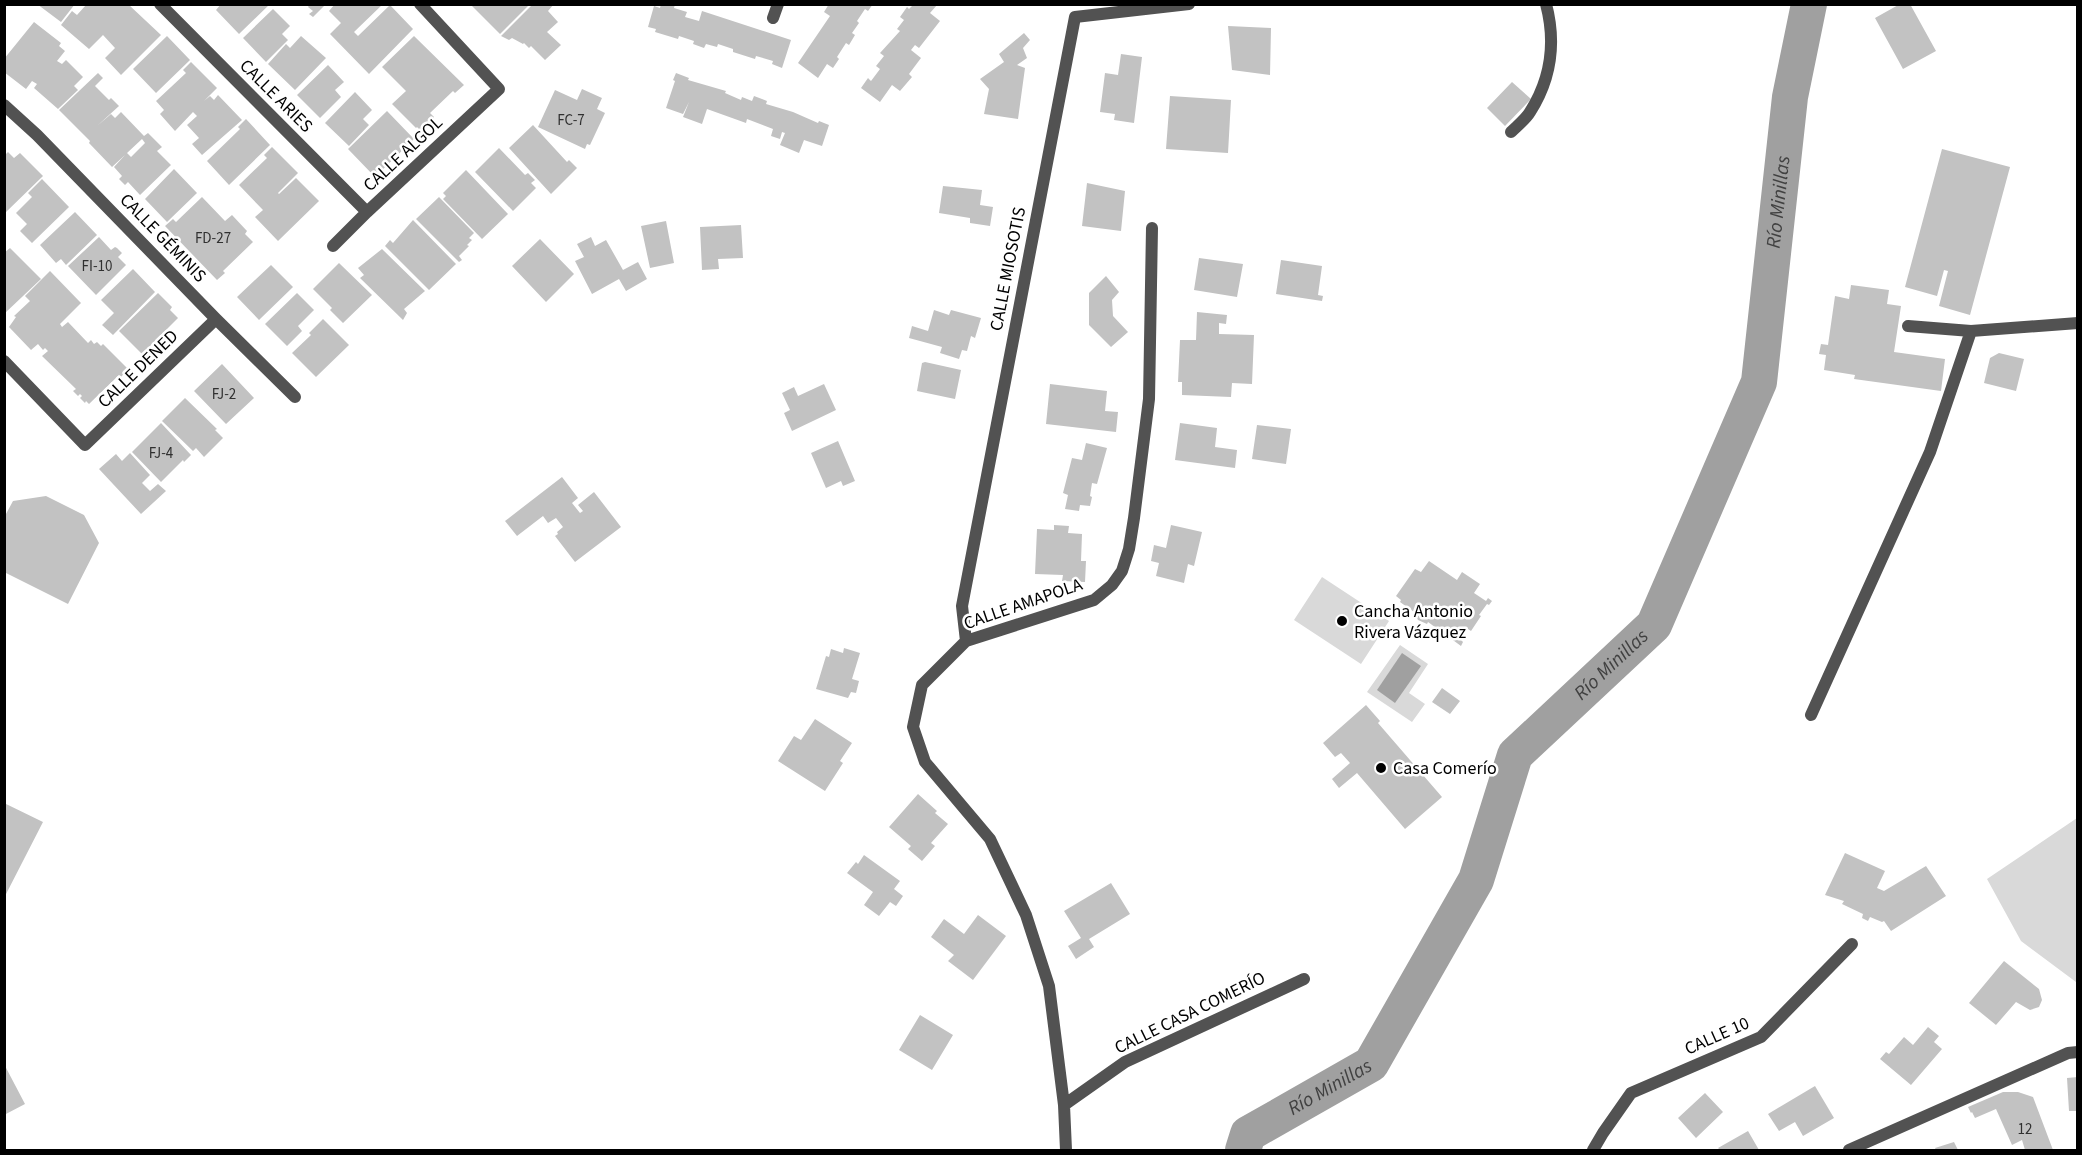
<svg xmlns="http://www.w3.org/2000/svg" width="2082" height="1155" viewBox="0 0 2082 1155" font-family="'Source Sans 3',sans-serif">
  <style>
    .green { fill: #d9d9d9 }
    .water { fill: #a0a0a0 }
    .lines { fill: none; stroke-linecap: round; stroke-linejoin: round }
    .river { stroke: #a0a0a0; stroke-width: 36 }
    .building { fill: #c2c2c2; fill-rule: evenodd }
    .minor { stroke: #525252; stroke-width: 12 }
    .poi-dot { fill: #000; stroke: #fff; stroke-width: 2 }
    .labels { text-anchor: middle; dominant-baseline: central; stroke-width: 5; stroke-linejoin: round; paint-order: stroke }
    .number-label { font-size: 15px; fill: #303030 }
    .street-label { font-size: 18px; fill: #000; stroke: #fff }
    .poi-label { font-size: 18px; fill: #000; stroke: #fff; text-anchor: start }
    .water-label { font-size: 20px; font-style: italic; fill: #414141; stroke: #fff }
  </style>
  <rect width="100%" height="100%" fill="#fff"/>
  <path class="green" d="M1322,577L1389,621L1361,664L1294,620Z
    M1400,645L1428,664L1409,693L1425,704L1412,722L1367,692Z
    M2077,818L2078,981L2076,982L2021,941L1987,879Z"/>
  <path class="water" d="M1402,653L1421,666L1395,703L1377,690Z"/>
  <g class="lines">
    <path class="river" id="s1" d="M1243,1150L1248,1134L1371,1064L1476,880L1515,755L1654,625L1759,382L1790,97L1809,4"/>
  </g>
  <path class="building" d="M37,4H75L61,22Z
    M221,4H270L239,34L216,10Z
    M310,4H326L313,17L309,14L313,11L308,7Z
    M335,4H383L354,32L358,36L390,5L413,29L369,74L330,34L341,23L329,11Z
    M474,4H530L500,34L472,6Z
    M533,4H554L548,11L558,22L547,32L561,45L545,60L531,46L529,48L524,43L523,44L512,38L509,40L501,36Z
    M661,4H675L674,8L687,12L685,17L699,21L702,11L791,40L782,68L772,64L773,61L756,56L755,59L733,52V49L718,44L717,47L706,44L704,48L693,44L694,41L679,36L678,39L655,32L656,29L648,27L654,6L660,8Z
    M829,4H873L868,11L865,9L857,21L859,23L852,33L855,35L849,45L846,43L837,57L839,59L833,68L827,64L818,78L798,63L830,16L824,12Z
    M1900,4H1910L1936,51L1903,69L1875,18Z
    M86,5H126L128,6L129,5L161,35L121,75L105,58L115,48L103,35L89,49L61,25L72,11L77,15Z
    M913,5H937L930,13L940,21L919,48L915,45L911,50L921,58L909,74L912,77L900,91L892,85L880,102L861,88L868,78L871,81L880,69L876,66L884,56L880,53L900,31L897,29L904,20L900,17L907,7L909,9Z
    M273,9L290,26L282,34L288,40L266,62L243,38Z
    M34,22L61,43L59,46L65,51L57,61L62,64L66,60L83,77L74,86L78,90L58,109L34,88L37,84L32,81L26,89L4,72V59Z
    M1228,26L1271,28L1270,75L1232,70Z
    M1024,33L1030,40L1023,48L1027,58L1017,65L1025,68L1018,119L984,114L989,89L980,79L1004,62L999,54Z
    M167,36L190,60L156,93L133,69Z
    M301,36L326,58L295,90L268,64L286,44L290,48Z
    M414,36L464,85L455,93L453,91L430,113L434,117L420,130L417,127L416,128L392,104L406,91L382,67Z
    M1121,54L1142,57L1134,123L1114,120L1115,114L1100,112L1105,73L1118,75Z
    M191,62L217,88L204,101L210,96L214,100L218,95L242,120L202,155L192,144L199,138L187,125L197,116L193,112L175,131L160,114L164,110L156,101L186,73L183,70Z
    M328,65L344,82L335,90L341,97L320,118L297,95Z
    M98,73L103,78L95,86L109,100L111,98L119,106L97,126L111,114L115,118L121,112L144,136L148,133L162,147L157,151L171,165L140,195L128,182L125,185L119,179L122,176L114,167L125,155L112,167L89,143L90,141L59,110ZM142,139L145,143L131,157L127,153Z
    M676,73L689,78L688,80L726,91L725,93L741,100L742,97L752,101L754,96L767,101L766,104L793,112L818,123L819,121L829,125L822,146L804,140L799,153L780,145L785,133L782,132L780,139L771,136L773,129L747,119L746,123L707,109L702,124L683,117L689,102L683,114L666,108L675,81L673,80Z
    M1512,82L1531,99L1505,126L1487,108Z
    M582,89L602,98L597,109L605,113L590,145L587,144L585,149L538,127L555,90L577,100Z
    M355,92L372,110L363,119L369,125L349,146L325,123Z
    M1170,96L1231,100L1228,153L1166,149Z
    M387,111L414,139L375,177L348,149Z
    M246,119L270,145L229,185L207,161L240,129L238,127Z
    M533,125L567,162L569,160L577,168L551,194L509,148Z
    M272,147L298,173L278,193L279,194L296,178L319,201L278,241L255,217L263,210L239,185L267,158L264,155Z
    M499,148L525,175L528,173L535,180L531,183L536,188L513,211L475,172Z
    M1942,149L2010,167L1970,315L1939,306L1948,271L1944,270L1937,296L1905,287Z
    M8,152L14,158L20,153L43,176L4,214V156Z
    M174,169L197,193L167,222L145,199Z
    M466,170L508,214L482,239L443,199L446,196L443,193Z
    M42,179L69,207L32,243L20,231L27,224L16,213L32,197L28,193Z
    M1087,183L1125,191L1121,231L1082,226Z
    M943,186L982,190L980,205L993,207L990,226L970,223V218L939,213Z
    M202,197L225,221L232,215L247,231L245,234L253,242L223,271L225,273L217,280L165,226L173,219L176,222Z
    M439,197L474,233L469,238L472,240L467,245L469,246L459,256L462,260L459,262L416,219Z
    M75,212L97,235L66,265L61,259L56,263L40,245Z
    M413,220L456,264L429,290L385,246L390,240L393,243Z
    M666,221L674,263L650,268L641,226Z
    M741,225L743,258L718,259L719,269L702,270L700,227Z
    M99,237L111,250L115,247L117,248L122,253L118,257L126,265L96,295L68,266Z
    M591,237L595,246L606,240L623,270L638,262L647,279L626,291L619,279L592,294L575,261L584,257L577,244Z
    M540,239L574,274L546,302L512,266Z
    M10,248L41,279L4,314V253Z
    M382,249L425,291L404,309L407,313L403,320L360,278L364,275L358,268Z
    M1199,258L1243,264L1237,297L1194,290Z
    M1281,260L1322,266L1318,295L1323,296L1322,301L1276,294Z
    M339,263L372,295L343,323L330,310L332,308L313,289Z
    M271,265L293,287L259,320L237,297Z
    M133,269L155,292L113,335L102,325L114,313L101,300Z
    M50,271L81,303L60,324L62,327L68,322L88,343L91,340L94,344L97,342L101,346L103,344L128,369L121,377L119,375L89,404L86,401L85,403L80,398L82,396L80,394L78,396L73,391L76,389L42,356L48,351L45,348L43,350L38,344L31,350L9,327L16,317L14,316L30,301L25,296Z
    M1106,276L1119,292L1112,300L1113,316L1128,332L1111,347L1089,325V293Z
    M1851,285L1889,290L1887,304L1901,306L1894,352L1945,359L1941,391L1854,379L1855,375L1824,370L1826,355L1819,354L1821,344L1828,345L1835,296L1849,299Z
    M158,293L172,307L170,310L178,318L142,354L119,331Z
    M297,293L314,310L298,326L302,331L287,346L265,324Z
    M934,310L949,315L951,310L981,318L975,338L971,336L967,351L962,350L959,359L940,353L942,347L909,338L912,326L928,331Z
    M1197,312L1227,315L1226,324L1219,323V334L1254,335L1252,384L1232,383L1231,397L1182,395V382H1178L1180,340H1196Z
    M323,319L349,345L316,377L292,353L311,335L309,333Z
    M1999,353L2024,359L2016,391L1984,383L1990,358Z
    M925,362L961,370L955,399L917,391L922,363Z
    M222,364L254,398L226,424L194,391Z
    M824,384L836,410L792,431L784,413L790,410L782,393L794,387L798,396Z
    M1050,384L1107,391L1105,411L1118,412L1116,432L1046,424Z
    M185,398L217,429L215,430L223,438L204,457L196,448L193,451L162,421Z
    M161,423L191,455L184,462L183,460L161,482L132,452Z
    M1180,423L1217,428L1215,447L1237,450L1235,468L1175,460Z
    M1257,425L1291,429L1286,464L1252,459Z
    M838,441L855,481L843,486L841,481L826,488L811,453Z
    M1086,443L1107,448L1097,484L1092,483L1090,496L1092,497L1090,506L1080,505L1079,511L1065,509L1068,495L1063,493L1072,458L1082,460Z
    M130,453L150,475L142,483L150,491L158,484L166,491L141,514L99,469L116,454L122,461Z
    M562,477L578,498L572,503L580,513L583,511L578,505L594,492L621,527L575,562L555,536L558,534L557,532L563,527L556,518L548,523L543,516L517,536L505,521Z
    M46,496L84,515L99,543L68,604L4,572V513L6,514L13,501Z
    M1054,525L1069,526L1068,533L1082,534L1081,561H1086L1085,582L1062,581L1063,575L1035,574L1037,529L1054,530Z
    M1171,525L1202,532L1194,566L1188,564L1184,583L1156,576L1159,563L1151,561L1154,545L1166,548Z
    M1429,561L1457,580L1462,572L1480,584L1474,593L1486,601L1488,598L1492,601L1489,605L1487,604L1479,615L1481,616L1471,631L1468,629L1461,640L1463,642L1461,646L1446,635L1447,632L1441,628L1439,630L1428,622L1427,624L1418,620L1414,612L1400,602L1401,600L1396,596L1415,569L1421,572Z
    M844,648L860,653L852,679L859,681L856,693L851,692L848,698L816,689L826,656L829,657L831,649L843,653Z
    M1442,688L1460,701L1450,714L1432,702Z
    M1366,705L1380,721L1378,723L1442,797L1405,829L1357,773L1339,788L1332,779L1350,763L1341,753L1335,757L1323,743Z
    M815,719L852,743L840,761L843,763L825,791L778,761L794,736L801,740Z
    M918,794L937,811L935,813L948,824L931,843L935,846L922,861L908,849L911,846L889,827Z
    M4,803L43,822L4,898Z
    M1845,853L1885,871L1877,888L1884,891L1926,866L1946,896L1891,931L1884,921L1882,922L1870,917L1868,921L1862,918L1863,914L1842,904L1844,901L1825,895Z
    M864,855L900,881L894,889L903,896L896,906L890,902L879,916L864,905L873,892L847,873L856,862L858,864Z
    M1111,883L1130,914L1089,939L1094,947L1076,959L1068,946L1081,938L1064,911Z
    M978,915L1006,936L973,980L948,961L954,955L931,937L944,919L964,934Z
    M2004,961L2039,989L2042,1000L2039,1007L2030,1010L2016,1002L1996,1025L1969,1003Z
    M920,1015L953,1035L932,1070L899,1050Z
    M1928,1027L1939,1036L1934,1042L1942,1049L1911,1085L1880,1059L1886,1052L1889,1054L1904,1037L1913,1045Z
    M4,1064L25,1104L4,1115Z
    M2078,1077V1111H2069L2067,1078Z
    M1815,1086L1834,1118L1803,1136L1795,1122L1779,1131L1768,1114Z
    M2003,1092H2018L2033,1097L2053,1150H2025L2022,1140L2012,1145L1996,1109L1975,1118L1972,1112L1971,1113L1968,1107Z
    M1705,1093L1723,1112L1696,1138L1678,1118Z
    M1748,1131L1759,1150H1720L1718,1148Z
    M1954,1142L1958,1150H1936L1935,1148Z"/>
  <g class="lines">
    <path class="minor" d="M160,4L367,212
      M773,18L778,4
      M4,105L37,135L216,319L295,397
      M1511,132C1517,126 1526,119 1530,112C1551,79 1556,42 1546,4
      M333,246L367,212L499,89L420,4
      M1908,326L1971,331L2078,323
      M4,361L85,445L216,319
      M966,641L962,606L1075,17L1189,4
      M1811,715L1930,452L1971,331
      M1064,1105L1125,1062L1304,979
      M1066,1150L1064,1105L1049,986L1026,915L990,839L925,762L913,727L922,685L966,641L1094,600L1112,585L1122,571L1129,549L1134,518L1149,399L1152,228
      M1593,1150L1603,1133L1631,1093L1761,1037L1852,944
      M1849,1150L2068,1053L2078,1052"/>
  </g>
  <g class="poi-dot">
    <circle cx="1342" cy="621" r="6"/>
    <circle cx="1381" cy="768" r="6"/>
  </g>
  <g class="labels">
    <g class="number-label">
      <text x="571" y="120">FC-7</text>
      <text x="213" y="238">FD-27</text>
      <text x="97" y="266">FI-10</text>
      <text x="224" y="394">FJ-2</text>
      <text x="161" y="453">FJ-4</text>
      <text x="2025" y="1129">12</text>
    </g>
    <g class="street-label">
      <text transform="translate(276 96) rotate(45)">CALLE ARIES</text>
      <text transform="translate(403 154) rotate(-43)">CALLE ALGOL</text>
      <text transform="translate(163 238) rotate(46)">CALLE GÉMINIS</text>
      <text transform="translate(1008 269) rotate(-79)">CALLE MIOSOTIS</text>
      <text transform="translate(138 369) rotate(-44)">CALLE DENED</text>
      <text transform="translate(1023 604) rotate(-19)">CALLE AMAPOLA</text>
      <text transform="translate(1190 1013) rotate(-26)">CALLE CASA COMERÍO</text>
      <text transform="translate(1717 1036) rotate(-24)">CALLE 10</text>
    </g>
    <g class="poi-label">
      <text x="1354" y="611">Cancha Antonio<tspan x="1354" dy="21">Rivera Vázquez</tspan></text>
      <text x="1393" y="768">Casa Comerío</text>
    </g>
    <g class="water-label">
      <text stroke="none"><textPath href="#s1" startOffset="1137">Río Minillas</textPath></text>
      <text stroke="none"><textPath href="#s1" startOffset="633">Río Minillas</textPath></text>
      <text stroke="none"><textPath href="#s1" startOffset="111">Río Minillas</textPath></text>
    </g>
  </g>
  <rect width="2082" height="1155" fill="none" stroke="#000000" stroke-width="12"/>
</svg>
